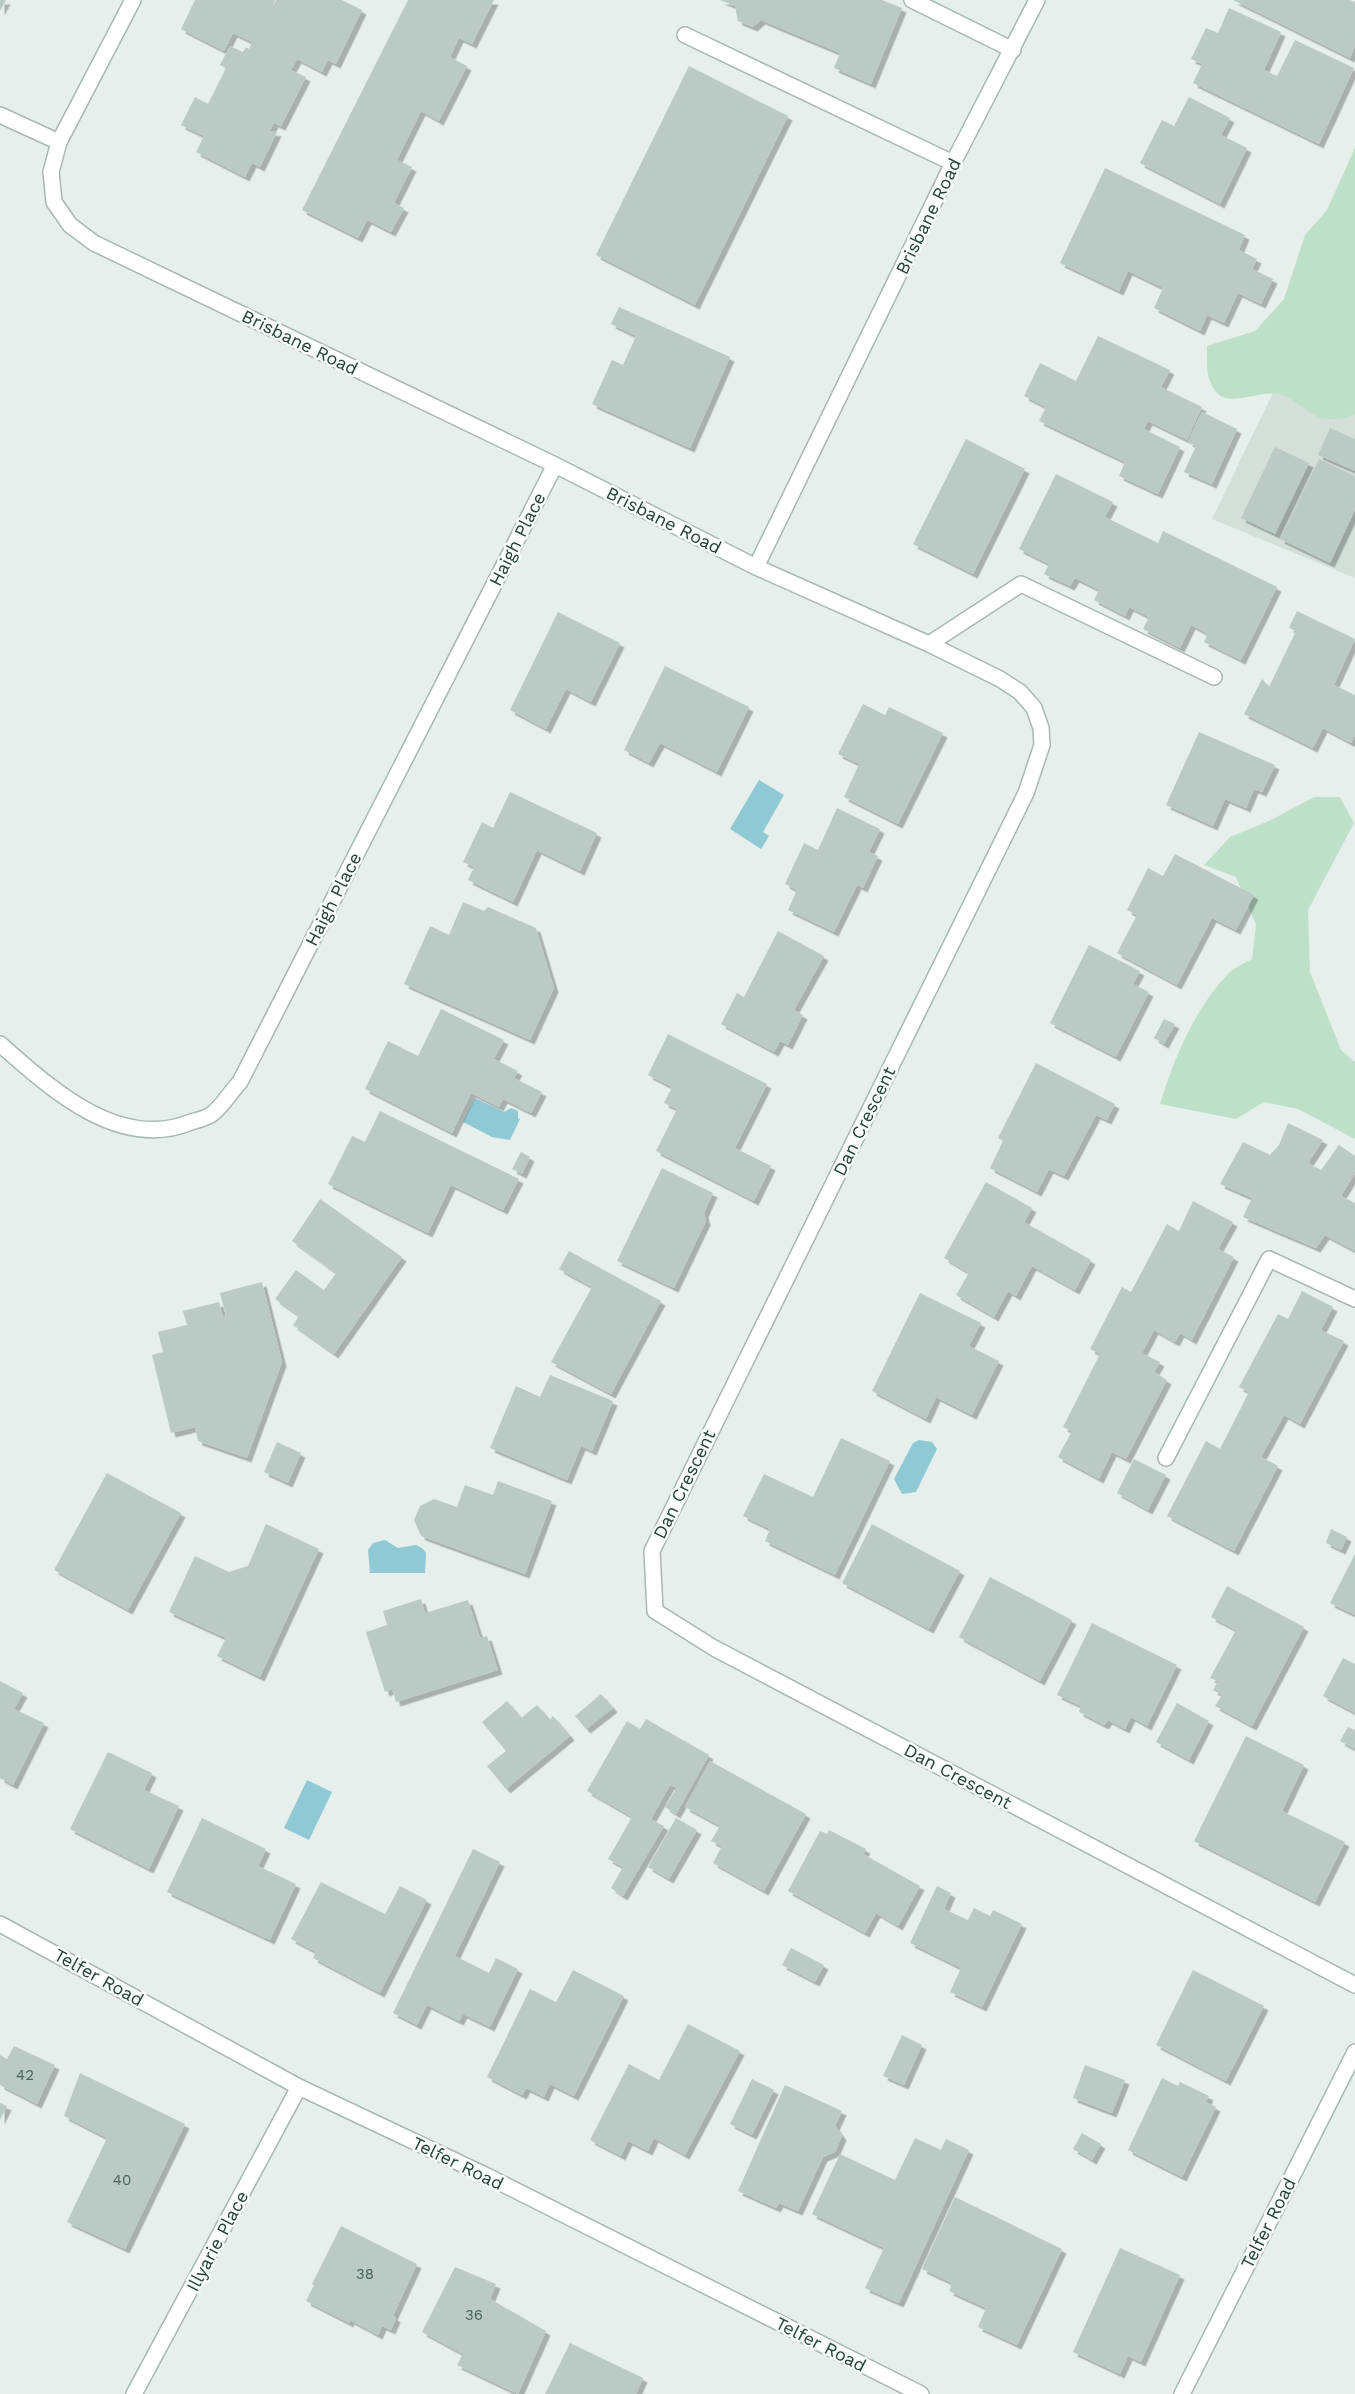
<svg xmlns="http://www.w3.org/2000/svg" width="1355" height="2394" viewBox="0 0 1355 2394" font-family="'Work Sans',sans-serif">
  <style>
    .built { fill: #d4dfda }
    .green { fill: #bfe0c8 }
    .water { fill: #8ec9d4 }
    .building { fill: #bbcac4; filter: url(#shadow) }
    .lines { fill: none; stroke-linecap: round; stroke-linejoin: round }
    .lane-casing { stroke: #a8b8b2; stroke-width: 18 }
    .street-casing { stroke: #a8b8b2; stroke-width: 18 }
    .lane { stroke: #fff; stroke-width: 15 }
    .street { stroke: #fff; stroke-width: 15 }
    .labels { text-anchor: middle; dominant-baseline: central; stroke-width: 5; stroke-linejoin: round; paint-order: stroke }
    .number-label { font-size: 15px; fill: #4a645c }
    .street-label { font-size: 18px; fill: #24423a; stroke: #f7fbf9 }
  </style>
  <defs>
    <filter id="shadow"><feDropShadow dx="4.5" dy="4.5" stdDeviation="0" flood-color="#0004"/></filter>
  </defs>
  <rect width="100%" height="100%" fill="#e6efeb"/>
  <path class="built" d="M1355,361V578L1212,519L1279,380Z"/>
  <path class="green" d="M1355,148V414C1349,417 1344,418 1337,419C1310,422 1304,403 1282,395C1264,388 1232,407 1218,394C1205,381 1207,363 1207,346L1255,331L1284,299L1305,235L1327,210Z
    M1314,797H1340L1354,823L1308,910L1310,972L1341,1050L1355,1062V1139L1298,1109L1264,1102L1236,1119L1160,1104C1174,1058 1195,1008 1229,973C1235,967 1245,963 1252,959L1256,925L1236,877L1204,865L1230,837L1269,821Z"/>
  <path class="water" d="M759,780L784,795L763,832L769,836L761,849L730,829Z
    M475,1098L504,1112L511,1108L518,1111V1118L520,1119L510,1140L492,1137L463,1122Z
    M919,1440L932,1442L937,1449L916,1492L902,1494L894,1479L913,1443Z
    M385,1540L398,1548L416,1545L422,1548L426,1553L425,1573H370L368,1550L373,1543Z
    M307,1780L332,1792L309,1840L284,1828Z"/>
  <path class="building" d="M0,0H6L0,11Z
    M195,0H275L271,12L276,0H342L362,10L336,64L328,60L322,72L297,59L291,70L306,77L281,126L274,123L270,131L277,132L260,167L252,163L245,177L196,152L204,136L181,125L195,97L208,104L226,68L220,65L230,46L243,52L246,47L249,49L252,42L233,33L224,51L181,29Z
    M408,0H494L472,44L459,38L450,57L467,66L439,121L421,111L397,160L412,167L394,203L404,208L391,232L367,220L358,238L302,210Z
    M720,0H882L902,8L871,84L834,68L840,53L761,20L753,27L738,21L735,6Z
    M1233,0H1350L1355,2V46L1350,58Z
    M1229,8L1281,32L1264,70L1277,76L1295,40L1354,68L1319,144L1193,83L1202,64L1191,59L1206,28L1218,33Z
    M689,66L788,116L695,305L596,255Z
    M1189,97L1230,118L1221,135L1247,148L1220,204L1140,163L1162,120L1174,126Z
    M1105,168L1245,235L1239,250L1257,259L1252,269L1273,279L1261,304L1238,293L1224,323L1207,315L1200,331L1154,308L1163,288L1128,271L1119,291L1060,263Z
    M619,307L730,357L690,448L592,404L612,360L623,365L636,336L611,324Z
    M1098,336L1170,370L1161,387L1202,407L1187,440L1148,421L1144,429L1180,447L1158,494L1119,476L1125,462L1039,421L1046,407L1024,396L1040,363L1076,381Z
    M1202,412L1237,429L1212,484L1184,472L1196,446L1188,442Z
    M1330,428L1355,439V471L1318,455Z
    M966,439L1025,469L973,574L913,544Z
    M1275,447L1309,463L1275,534L1241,518Z
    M1319,459L1355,476V510L1330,563L1280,539Z
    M1056,474L1113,502L1105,517L1158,543L1163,531L1277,587L1241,660L1204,642L1208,634L1191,625L1180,648L1143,629L1149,617L1129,607L1125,616L1094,600L1099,590L1075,578L1070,586L1044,574L1049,564L1019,549Z
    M1297,611L1355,639L1334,685L1355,695V735L1351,743L1323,728L1313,748L1244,714L1262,679L1269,687L1296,631L1289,628Z
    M558,612L620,643L591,702L566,689L546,729L510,710Z
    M665,666L749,707L717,772L660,743L649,763L624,750Z
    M863,704L885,715L889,707L943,733L898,824L844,797L859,764L838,754Z
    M1199,732L1275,765L1262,792L1254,789L1246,808L1225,799L1213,826L1166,805Z
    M510,792L597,833L580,871L537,850L513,902L468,880L474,867L463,862L482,822L493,828Z
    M837,808L880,829L869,852L878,856L863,888L857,885L834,932L788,910L797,890L785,884L804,843L818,850Z
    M1175,854L1254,895L1236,930L1212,918L1177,985L1117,953L1137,915L1127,910L1148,868L1163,876Z
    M463,902L484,911L488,907L536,928L554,988L530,1040L404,984L430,926L449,935Z
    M778,931L824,956L794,1010L803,1015L788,1045L780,1041L774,1052L721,1024L737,993L744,997Z
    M1089,945L1140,971L1133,984L1149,992L1116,1057L1050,1023Z
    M441,1009L504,1040L494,1059L518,1071L514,1078L542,1092L531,1113L503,1099L499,1107L471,1093L452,1133L365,1089L388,1041L418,1056Z
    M1164,1019L1175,1024L1164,1044L1154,1038Z
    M668,1034L767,1084L735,1148L771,1166L754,1201L656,1151L677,1109L664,1103L672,1087L648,1075Z
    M1036,1063L1115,1104L1107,1120L1096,1115L1064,1176L1049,1169L1037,1192L990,1168L1003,1141L998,1138Z
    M380,1111L519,1179L503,1210L451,1185L428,1233L328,1184L352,1136L365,1142Z
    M1288,1123L1323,1140L1308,1163L1321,1170L1339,1145L1355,1156V1173L1341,1196L1355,1203V1251L1325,1235L1316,1248L1243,1217L1252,1198L1220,1184L1243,1142L1270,1155L1279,1145Z
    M521,1152L530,1157L522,1174L512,1169Z
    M662,1168L713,1193L704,1213L706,1221L674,1288L617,1261Z
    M986,1182L1032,1208L1024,1222L1091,1260L1075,1290L1032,1266L1016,1296L1008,1291L994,1317L956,1295L969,1273L944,1258Z
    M320,1199L402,1257L334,1354L293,1325L299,1316L275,1299L296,1270L324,1290L336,1273L292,1241Z
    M1193,1201L1233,1222L1218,1249L1234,1257L1192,1340L1180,1333L1175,1342L1154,1330L1142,1353L1160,1362L1154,1372L1167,1380L1126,1459L1112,1452L1099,1479L1058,1457L1072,1431L1063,1427L1100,1354L1090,1349L1122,1287L1131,1292L1167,1224L1179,1231Z
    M569,1251L661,1301L611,1394L551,1362L592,1287L559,1269Z
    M262,1282L282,1362L247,1458L198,1441L195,1427L171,1433L152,1355L163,1352L158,1332L187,1325L183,1311L219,1302L223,1317L226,1316L220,1293Z
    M1302,1291L1333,1307L1321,1330L1344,1341L1300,1424L1284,1415L1261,1457L1278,1466L1234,1551L1167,1516L1206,1441L1220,1449L1249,1392L1239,1387L1278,1314L1288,1319Z
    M920,1293L981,1323L969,1346L999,1361L972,1415L936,1397L926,1419L872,1391Z
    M550,1375L613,1401L592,1451L581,1446L567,1480L490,1448L516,1386L540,1397Z
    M841,1438L890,1461L835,1575L765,1541L770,1529L743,1516L764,1474L813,1497Z
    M277,1442L301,1453L288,1483L264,1472Z
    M1134,1459L1166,1475L1148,1510L1117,1493Z
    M107,1473L181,1513L128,1610L54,1570Z
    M498,1481L552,1501L525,1574L421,1536L414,1520L420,1506L434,1499L457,1507L465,1485L493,1495Z
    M266,1524L319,1549L260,1677L217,1656L226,1638L169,1612L195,1556L229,1572L248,1566Z
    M872,1524L960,1571L929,1629L842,1583Z
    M1331,1529L1347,1537L1341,1550L1326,1543Z
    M1355,1554V1615L1330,1603Z
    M990,1577L1072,1620L1040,1681L959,1637Z
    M1227,1586L1304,1627L1252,1726L1215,1706L1222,1695L1213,1690L1218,1681L1210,1678L1236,1630L1211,1617Z
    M421,1599L425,1613L468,1600L480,1638L487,1636L498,1670L396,1702L392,1689L385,1692L366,1632L387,1625L383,1611Z
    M1092,1623L1177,1665L1147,1726L1131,1717L1125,1729L1108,1720L1104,1725L1079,1712L1081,1706L1057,1695Z
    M1343,1658L1355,1664V1713L1323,1696Z
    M0,1681L23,1693L14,1709L44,1723L13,1785L0,1778Z
    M601,1694L613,1708L586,1729L575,1716Z
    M507,1701L521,1718L537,1705L550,1720L553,1716L570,1736L506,1789L487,1766L506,1751L482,1722Z
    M1177,1703L1209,1721L1189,1760L1156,1742Z
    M646,1719L709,1755L676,1814L665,1807L677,1788L670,1785L651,1819L664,1826L623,1896L611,1888L623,1867L608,1859L632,1817L587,1791L627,1721L640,1729Z
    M1348,1727L1355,1730V1749L1340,1741Z
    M1246,1736L1304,1765L1282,1811L1345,1842L1315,1902L1194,1841Z
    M108,1752L152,1773L144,1790L179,1806L149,1869L70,1829Z
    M710,1761L806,1814L764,1891L713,1863L722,1846L711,1841L720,1826L685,1807Z
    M202,1818L266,1849L258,1866L296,1884L270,1940L167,1892Z
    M676,1818L697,1830L669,1879L648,1867Z
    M829,1830L866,1849L863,1854L920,1886L898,1926L876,1913L865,1933L788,1891L820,1831L827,1834Z
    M473,1849L500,1862L455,1956L489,1973L496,1958L518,1969L490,2027L463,2014L459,2021L427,2005L417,2025L393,2013Z
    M321,1882L385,1914L400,1886L427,1900L380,1993L313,1958L316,1952L291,1939Z
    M937,1886L951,1893L944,1909L968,1920L974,1908L990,1916L993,1910L1022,1924L982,2007L950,1992L961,1968L910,1943Z
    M791,1948L824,1965L815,1982L782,1965Z
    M573,1970L624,1996L574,2096L550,2084L544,2097L526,2088L522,2095L487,2077L530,1989L556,2002Z
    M1193,1970L1264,2006L1226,2081L1156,2045Z
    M688,2024L740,2051L685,2155L654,2138L648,2151L628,2141L621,2156L590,2140L629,2064L659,2080Z
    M902,2035L922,2045L904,2085L883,2076Z
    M14,2046L55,2065L37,2104L0,2085V2055L7,2059Z
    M1085,2065L1125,2080L1112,2113L1073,2098Z
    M80,2073L185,2124L125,2249L67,2222L107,2138L64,2116Z
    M1162,2078L1178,2086L1180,2082L1209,2096L1206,2102L1216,2107L1182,2177L1128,2150Z
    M752,2079L774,2090L752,2135L730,2124Z
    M785,2085L842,2111L835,2126L842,2136L835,2152L823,2157L798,2211L779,2203L776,2208L738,2191Z
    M0,2103L7,2106L0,2120Z
    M1082,2133L1101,2144L1092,2160L1073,2149Z
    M915,2138L941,2150L946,2139L969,2150L899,2303L865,2288L884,2248L812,2214L840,2154L895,2180Z
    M955,2197L1062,2249L1017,2345L978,2327L986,2308L949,2291L952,2283L922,2269Z
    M341,2226L417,2264L393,2316L396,2318L391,2330L382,2326L378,2335L350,2320L349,2323L306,2301L314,2285L312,2284Z
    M1120,2248L1180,2275L1141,2362L1128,2356L1120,2374L1073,2352Z
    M455,2267L496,2284L490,2299L546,2331L518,2394L457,2365L463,2354L422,2332Z
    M570,2343L643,2378L636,2394H545Z"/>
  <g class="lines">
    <defs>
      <path id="lane" d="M912,0L1013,50
        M685,35L953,163
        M0,115L59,142
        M929,644L1021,584L1214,677
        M1166,1458L1269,1259L1355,1299"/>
      <path id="street" d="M133,0L59,142L51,172L54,202L70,225L94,243L555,465L756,567L929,644L1000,679L1020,692L1034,708L1041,728L1042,745L1026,793L652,1551L655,1611L714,1648L1355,1985
        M756,567L953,163L1037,0
        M0,1044C50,1088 119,1152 191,1122C198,1120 207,1118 212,1114C223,1106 231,1091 240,1082L555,465
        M0,1924L299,2087L487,2176L921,2394
        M134,2394L299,2087
        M1182,2394L1355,2052"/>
    </defs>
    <use href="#lane" class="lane-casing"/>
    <use href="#street" class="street-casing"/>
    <use href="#lane" class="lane"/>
    <use href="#street" class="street"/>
  </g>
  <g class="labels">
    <g class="number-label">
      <text x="25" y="2075">42</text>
      <text x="122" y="2180">40</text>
      <text x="365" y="2274">38</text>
      <text x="474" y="2315">36</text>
    </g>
    <g class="street-label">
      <text transform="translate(928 216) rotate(-64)">Brisbane Road</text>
      <text transform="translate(300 342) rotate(26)">Brisbane Road</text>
      <text transform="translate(664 520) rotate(27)">Brisbane Road</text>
      <text transform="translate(517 539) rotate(-63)">Haigh Place</text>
      <text transform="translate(333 899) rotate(-63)">Haigh Place</text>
      <text transform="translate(864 1121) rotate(-64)">Dan Crescent</text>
      <text transform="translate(684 1484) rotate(-64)">Dan Crescent</text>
      <text transform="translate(958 1776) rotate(28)">Dan Crescent</text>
      <text transform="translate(99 1977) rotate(29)">Telfer Road</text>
      <text transform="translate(458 2163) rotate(26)">Telfer Road</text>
      <text transform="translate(1268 2223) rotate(-63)">Telfer Road</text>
      <text transform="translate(217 2241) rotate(-62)">Illyarie Place</text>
      <text transform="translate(821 2344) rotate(27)">Telfer Road</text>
    </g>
  </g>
</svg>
